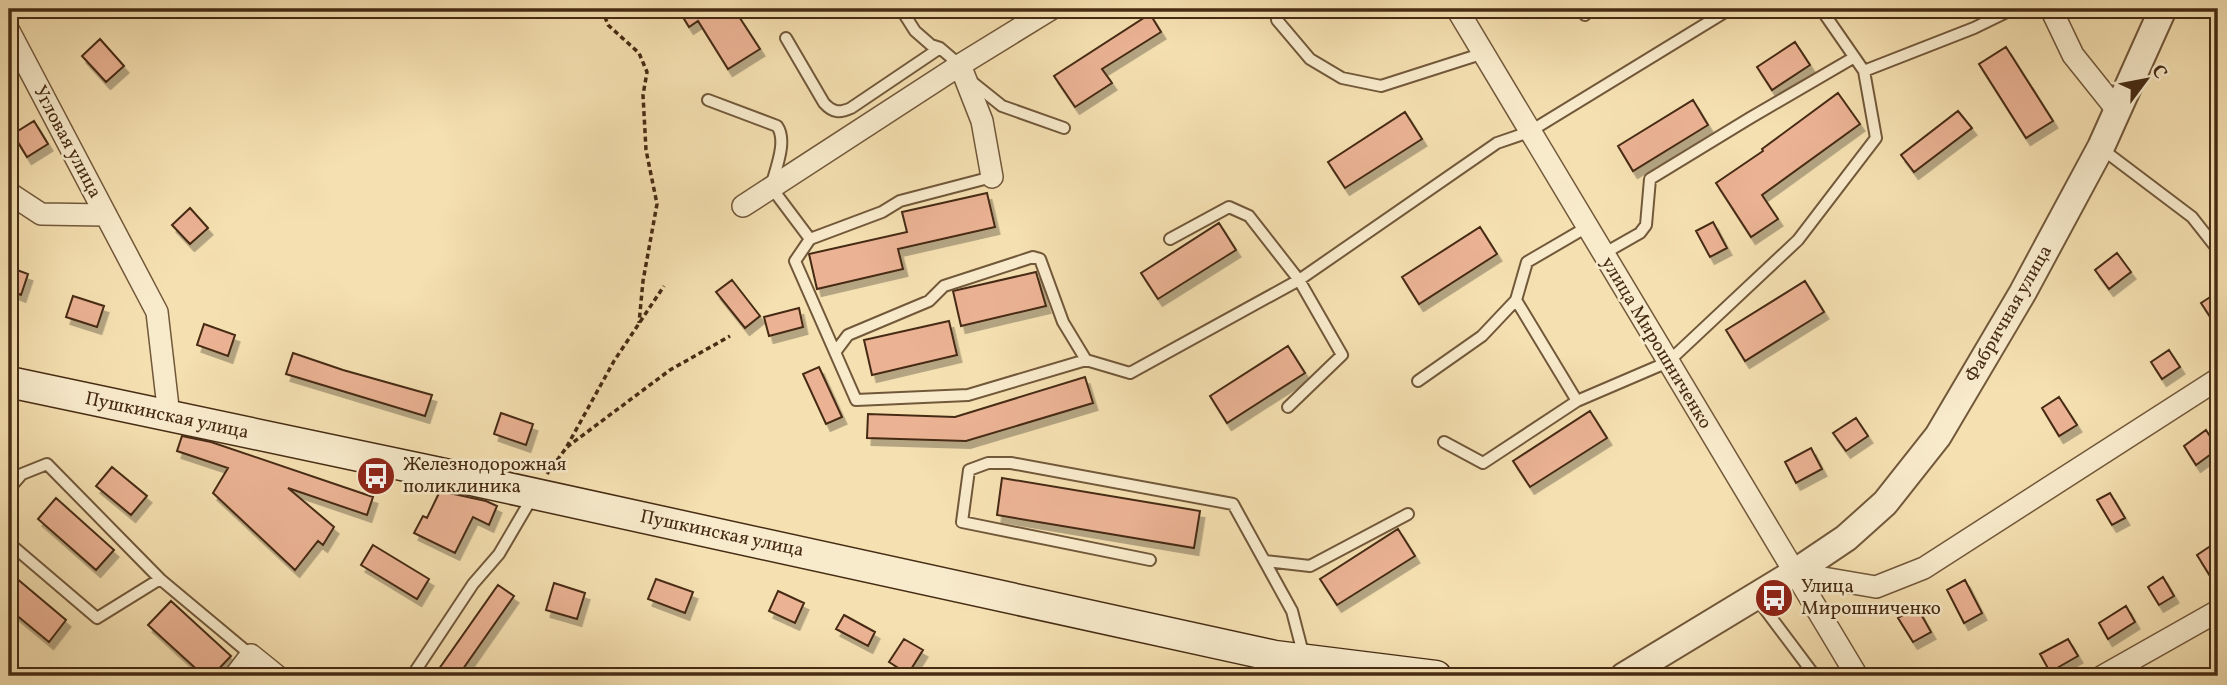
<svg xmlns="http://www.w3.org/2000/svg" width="2227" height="685" viewBox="0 0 2227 685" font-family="Vollkorn,serif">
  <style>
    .building { fill: #ebb394; stroke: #462b13; stroke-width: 2; filter: url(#shadow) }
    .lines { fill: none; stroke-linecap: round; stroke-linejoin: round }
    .service-casing { stroke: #72583a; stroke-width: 14 }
    .minor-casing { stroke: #72583a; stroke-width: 24 }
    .tertiary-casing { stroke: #72583a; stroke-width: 30 }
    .secondary-casing { stroke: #462b13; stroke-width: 33 }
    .path { stroke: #462b13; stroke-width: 3.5; stroke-dasharray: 5 3.5; stroke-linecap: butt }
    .service { stroke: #f8ebcc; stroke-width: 10 }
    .minor { stroke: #f8ebcc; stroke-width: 21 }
    .tertiary { stroke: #f8ebcc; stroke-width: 26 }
    .secondary { stroke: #f8ebcc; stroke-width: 30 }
    .labels { text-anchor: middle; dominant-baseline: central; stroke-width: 5; stroke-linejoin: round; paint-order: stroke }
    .street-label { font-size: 19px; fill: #462b13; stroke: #f8ebcc }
    .poi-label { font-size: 19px; fill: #462b13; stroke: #f8ebcc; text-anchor: start }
  </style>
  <defs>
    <filter id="shadow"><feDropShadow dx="4.5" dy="7" stdDeviation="0" flood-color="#0004"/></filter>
  </defs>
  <rect width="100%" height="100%" fill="#f5e0b1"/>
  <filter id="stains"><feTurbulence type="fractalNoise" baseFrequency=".00286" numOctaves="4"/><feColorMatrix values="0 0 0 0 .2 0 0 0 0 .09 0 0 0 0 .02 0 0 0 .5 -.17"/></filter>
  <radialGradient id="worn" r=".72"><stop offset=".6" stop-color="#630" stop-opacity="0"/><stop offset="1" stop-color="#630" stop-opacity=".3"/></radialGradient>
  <path class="building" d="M678,9H734L760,49L728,69L698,21L689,27Z
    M1150,14L1161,32L1102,69L1112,83L1075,107L1054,76Z
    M100,39L124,66L106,82L82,56Z
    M1795,42L1810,65L1772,90L1757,67Z
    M2006,47L2053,121L2026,138L1979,64Z
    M1838,93L1860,124L1762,195L1778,219L1751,237L1716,183L1763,151L1762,149Z
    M1693,100L1708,125L1633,171L1618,146Z
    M1958,111L1972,128L1914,172L1901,155Z
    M1405,112L1422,139L1345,188L1328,162Z
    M34,121L48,144L27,157L13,134Z
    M987,193L995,227L898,249L903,269L817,289L809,254L907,232L902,212Z
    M190,208L208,228L190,244L172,225Z
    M1713,222L1727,248L1710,257L1696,231Z
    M1219,223L1236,250L1158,299L1141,273Z
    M1480,227L1497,254L1419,304L1402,277Z
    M2117,253L2131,272L2109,289L2095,270Z
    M9,267L28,274L21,295L9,290Z
    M1036,272L1046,306L961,326L953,291Z
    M732,280L760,316L745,328L716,292Z
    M1805,281L1824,312L1745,361L1726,330Z
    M2218,292V329L2201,303Z
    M73,296L104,306L97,327L66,317Z
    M799,308L803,327L769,336L764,317Z
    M949,321L957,355L872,375L864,340Z
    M204,324L235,335L228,356L197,345Z
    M1288,346L1305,373L1227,423L1210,396Z
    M2169,350L2180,367L2162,379L2151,362Z
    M293,353L343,370L432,395L425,416L286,374Z
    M819,367L842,417L826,424L803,374Z
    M1085,377L1093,403L966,441L867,438L868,414L955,417Z
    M2059,397L2077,425L2059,436L2042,408Z
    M1590,411L1607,438L1530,487L1513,461Z
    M501,413L533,424L526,445L494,434Z
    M1856,418L1868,436L1846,451L1833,433Z
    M2206,430L2218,449L2196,465L2184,446Z
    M182,436L211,442L373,497L367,515L288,488L334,527L323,545L318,541L295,570L213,493L228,468L177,451Z
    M1811,448L1822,469L1796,483L1785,462Z
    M112,467L147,496L131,515L96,486Z
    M1002,478L1200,511L1194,548L997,515Z
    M440,491L486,501L497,506L489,525L473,517L455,553L414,533L423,516L427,518Z
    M2110,493L2125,518L2112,525L2097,500Z
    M56,498L114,550L96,570L38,519Z
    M1398,529L1415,556L1337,605L1320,579Z
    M2218,541V589L2197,555Z
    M373,545L429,579L417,599L361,565Z
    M9,572L66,620L49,642L9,609Z
    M2163,577L2174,596L2159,605L2148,587Z
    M656,579L693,592L685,613L648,599Z
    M1965,580L1982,613L1964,623L1947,590Z
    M554,583L585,593L577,619L546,610Z
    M498,585L514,596L458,676H434Z
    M778,591L804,603L795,623L769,611Z
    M171,601L231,656L212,676H204L148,625Z
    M2126,606L2135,622L2108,639L2099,623Z
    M1917,607L1931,632L1913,642L1898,618Z
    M844,615L875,632L868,646L836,629Z
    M904,639L923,650L908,674L889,662Z
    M2068,639L2078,656L2050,672L2040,654Z"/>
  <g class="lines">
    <defs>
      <path id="service" d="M901,9L915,31L931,45L940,48L961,66
        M1581,9L1585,15
        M1277,20L1310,59L1342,78L1381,86L1484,53
        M786,38L824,103C833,113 840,113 851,108L940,48
        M1864,71L1974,28L2013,9
        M972,82L1002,106L1064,128
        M708,100L777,126C788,141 775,170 771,187L810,239
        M2102,149L2192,217L2218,250
        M992,177L900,201L882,212L810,239L795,261L856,400L968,395L1086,360
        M1587,227L1527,262L1516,300L1577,401L1668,362L1798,240L1876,138L1864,71L1821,9
        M1170,239L1229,207L1249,216L1299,280L1342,355L1288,407
        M1603,254L1640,233L1646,225L1650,179L1750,118L1853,58
        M836,351L848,335L929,301L944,286L1033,257L1040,259L1063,322L1086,360L1130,373L1299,280L1497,143L1529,132L1730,9
        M1418,381L1482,336L1516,300
        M1444,442L1483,463L1577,401
        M9,489L22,474L47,464L160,579
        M9,543L97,618L160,579L251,655
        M1150,560L962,522L969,470L988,463H1011L1233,504L1292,611L1304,657
        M1265,561L1310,566L1408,514
        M1755,596L1815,676
        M412,676L473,584L499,554L533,496"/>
      <path id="minor" d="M1457,9L1857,676
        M2051,9L2073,55L2117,110
        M9,31L157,312L169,416
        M960,65L982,121L992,177
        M9,193L41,214L106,215
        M743,206L960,65L1051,9
        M1794,573L1876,587L1924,568L2218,379
        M235,676L251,655L277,676
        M2103,676L2218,611"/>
      <path id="tertiary" d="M1624,676L1794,573L1846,538L1885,503L1938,436L2023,292L2101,147L2163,9"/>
      <path id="secondary" d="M9,382L435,472L1275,656L1436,676"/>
    </defs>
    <use href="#service" class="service-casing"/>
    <use href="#minor" class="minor-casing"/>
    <use href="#tertiary" class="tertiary-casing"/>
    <use href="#secondary" class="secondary-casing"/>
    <path class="path" d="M602,9L608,25L639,53L647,72L643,95L646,150L657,204L643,281L639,323
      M567,447L670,370L730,336
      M547,474L566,448L614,361L664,286"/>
    <use href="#service" class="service"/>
    <use href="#minor" class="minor"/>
    <use href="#tertiary" class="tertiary"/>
    <use href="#secondary" class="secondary"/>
  </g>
  <defs>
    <symbol id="bus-disc" viewBox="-11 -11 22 22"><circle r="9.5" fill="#8f2418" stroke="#f8ebcc"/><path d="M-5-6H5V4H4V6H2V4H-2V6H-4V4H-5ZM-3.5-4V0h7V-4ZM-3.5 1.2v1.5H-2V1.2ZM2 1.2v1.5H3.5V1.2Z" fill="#fff"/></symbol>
  </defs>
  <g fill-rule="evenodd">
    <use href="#bus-disc" x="354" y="454" width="44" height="44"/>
    <use href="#bus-disc" x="1752" y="576" width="44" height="44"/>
  </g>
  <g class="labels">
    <g class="street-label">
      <text transform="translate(67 142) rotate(62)">Угловая улица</text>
      <text transform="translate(2009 314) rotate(-60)">Фабричная улица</text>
      <text transform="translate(1656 343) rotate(59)">улица Мирошниченко</text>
      <text transform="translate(167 416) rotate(12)">Пушкинская улица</text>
      <text transform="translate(722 534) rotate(12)">Пушкинская улица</text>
    </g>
    <g class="poi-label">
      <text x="403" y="465">Железнодорожная<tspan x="403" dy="22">поликлиника</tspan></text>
      <text x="1801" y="587">Улица<tspan x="1801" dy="22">Мирошниченко</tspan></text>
    </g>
  </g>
  <rect width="2227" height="685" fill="none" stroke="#f5e0b1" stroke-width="35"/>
  <rect x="10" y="10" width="2206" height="664" fill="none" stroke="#462b13" stroke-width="3.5"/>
  <rect x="18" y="18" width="2192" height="650" fill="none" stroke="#462b13" stroke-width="2"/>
  <g transform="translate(2146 80) rotate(58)" stroke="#f8ebcc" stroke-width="5" paint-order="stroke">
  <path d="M0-5L12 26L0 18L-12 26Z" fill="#462b13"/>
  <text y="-10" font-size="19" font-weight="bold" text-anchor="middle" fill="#462b13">С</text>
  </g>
  <rect width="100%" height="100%" filter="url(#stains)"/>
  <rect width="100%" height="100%" fill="url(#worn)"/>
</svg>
